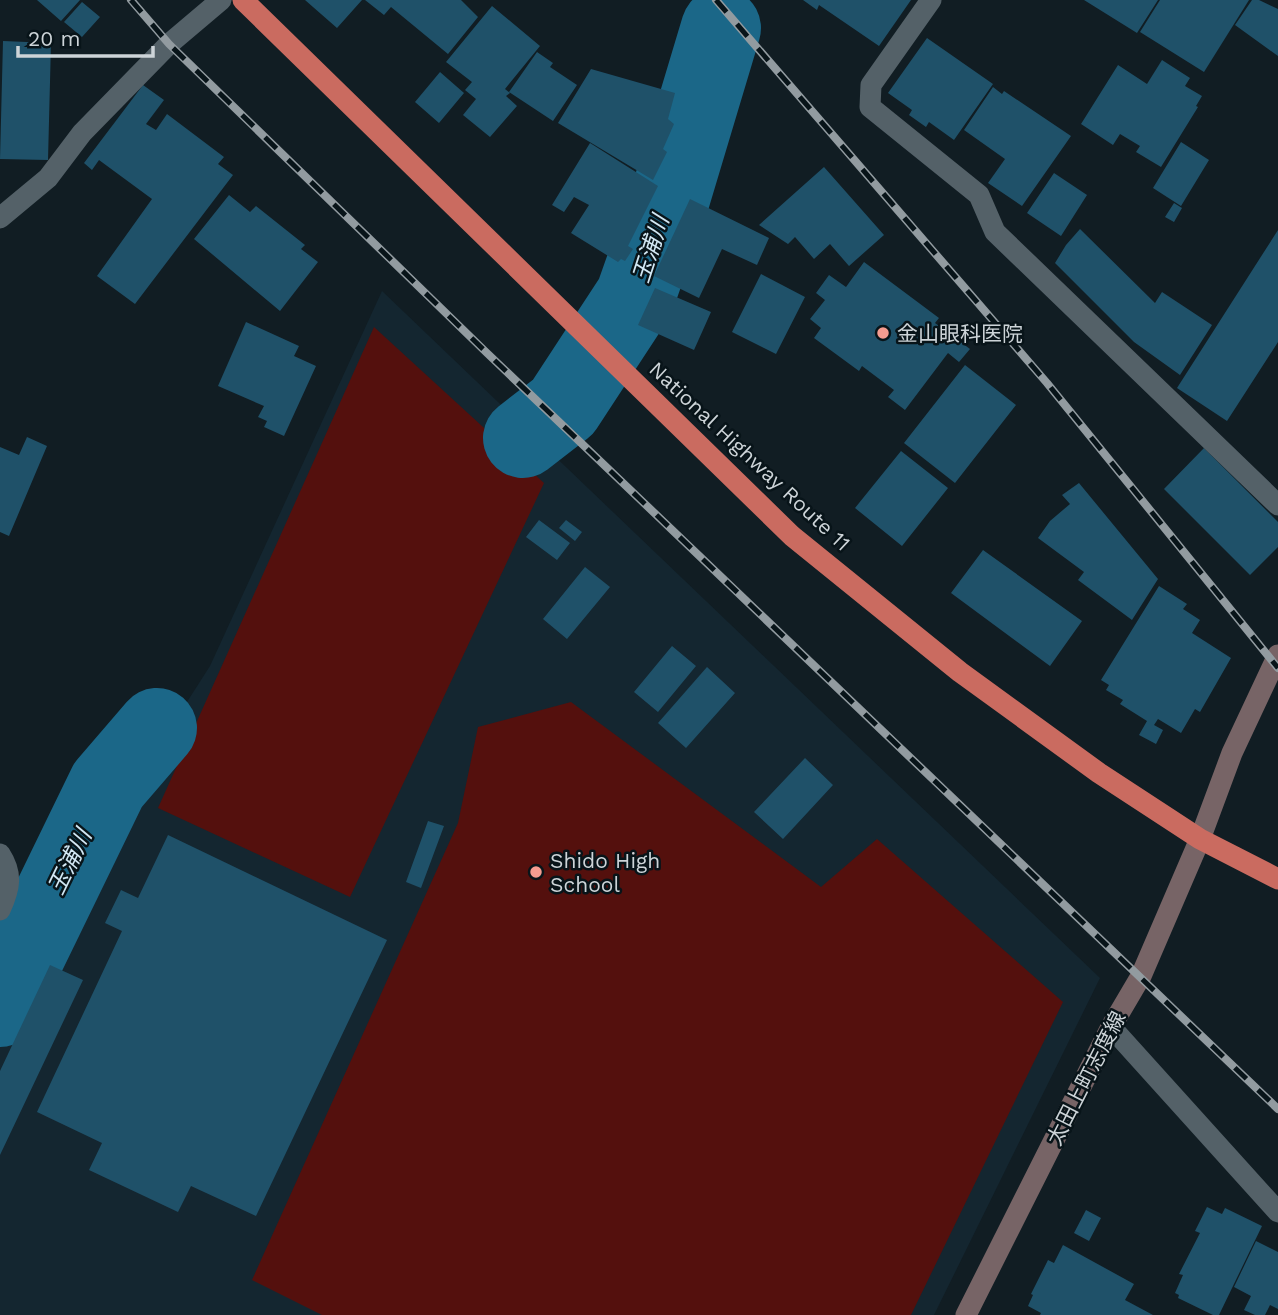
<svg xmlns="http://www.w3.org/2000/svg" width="1278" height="1315" viewBox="0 0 1278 1315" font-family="'Work Sans','Noto Sans JP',sans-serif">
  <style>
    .built { fill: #142630 }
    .green { fill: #54100d }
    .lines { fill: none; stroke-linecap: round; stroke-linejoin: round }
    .river { stroke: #1b6788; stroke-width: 80 }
    .building { fill: #1f5169 }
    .street { stroke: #546168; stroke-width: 21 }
    .secondary { stroke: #776466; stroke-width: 21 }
    .highway { stroke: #ca6b60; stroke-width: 21 }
    .rail-casing { stroke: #929ba0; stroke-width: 8 }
    .rail { stroke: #081419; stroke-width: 5; stroke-dasharray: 16; stroke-linecap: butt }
    .poi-dot { fill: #f59c90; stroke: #081419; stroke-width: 2.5 }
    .labels { text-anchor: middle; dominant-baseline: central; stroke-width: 5; stroke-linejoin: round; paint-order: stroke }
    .poi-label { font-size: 21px; fill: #cdd4d8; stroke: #081419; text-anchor: start }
    .street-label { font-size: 21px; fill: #cdd4d8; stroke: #081419 }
    .water-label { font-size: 23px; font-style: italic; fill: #d3e8f4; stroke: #081419 }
  </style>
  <rect width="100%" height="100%" fill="#111d23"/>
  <path class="built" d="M382,291L1100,978L934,1315H0V1041L136,765L169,730L210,666Z"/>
  <path class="green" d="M374,327L544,483L350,897L158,808Z
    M571,702L821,887L877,839L1063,1002L911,1315H322L252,1280L458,823L478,727Z"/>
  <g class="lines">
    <path class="river" d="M523,438L563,407L635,297L670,198L721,28
      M0,1007L108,785L157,728"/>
  </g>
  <path class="building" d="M37,0H80L61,21Z
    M305,0H362L337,28Z
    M365,0H461L478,17L448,54L391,7L384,15Z
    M803,0H911L879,46L819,5L817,10Z
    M1084,0H1158L1137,33Z
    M1160,0H1249L1204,72L1140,32Z
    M1252,0H1259L1278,9V56L1235,25Z
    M82,2L100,17L82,37L64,22Z
    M492,6L540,46L505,89L510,93L506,96L517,106L490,137L463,115L476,99L465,90L472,82L446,62Z
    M927,38L993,84L954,140L929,122L926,127L909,115L912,110L888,93Z
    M3,41L51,43L48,160L0,159Z
    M537,52L553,63L550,67L577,85L553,121L509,92Z
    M1162,60L1190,78L1185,86L1202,96L1196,106L1198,107L1161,167L1136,152L1140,146L1120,134L1113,145L1081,124L1118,65L1147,84Z
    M591,69L675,93L668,119L674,124L663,149L667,152L653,180L558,123Z
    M440,72L464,93L439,123L415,102Z
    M143,85L164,100L146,124L156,130L167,114L224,157L218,164L233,175L135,304L97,276L152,199L99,160L92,170L84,163Z
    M993,87L1002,94L1004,91L1071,136L1022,206L988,183L1005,159L964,130Z
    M1181,142L1209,160L1181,206L1153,188Z
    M590,143L658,186L628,246L633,249L625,261L621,259L618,262L571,233L589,205L574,197L564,212L552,205Z
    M824,167L884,235L849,266L830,244L814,259L795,237L788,244L759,225Z
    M1054,173L1087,195L1061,236L1027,213Z
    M229,195L250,212L256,206L305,245L301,249L318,262L280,311L194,239Z
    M690,199L769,238L757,265L722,249L699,298L654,276Z
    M1174,203L1182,208L1174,222L1165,217Z
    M1080,229L1155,303L1162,292L1212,325L1180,375L1134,342L1055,263L1066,245Z
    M1278,230V342L1227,421L1177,388Z
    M864,262L939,318L935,323L970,349L959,362L948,353L905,410L888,397L894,390L862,366L859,371L814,338L821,328L810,319L825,300L816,293L829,275L846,287Z
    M761,274L805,297L776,354L732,332Z
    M655,288L711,312L694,350L638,325Z
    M246,322L299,346L294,356L316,366L284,436L264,427L267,421L258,417L264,406L218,386Z
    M965,365L1016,405L955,483L904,443Z
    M27,437L47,446L9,536L0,532V447L19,455Z
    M1204,448L1278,522V547L1250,575L1164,489Z
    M901,451L948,488L902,546L855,508Z
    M1079,483L1158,579L1132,620L1078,580L1084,572L1038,538L1050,521L1070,504L1062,495Z
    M539,520L570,543L557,560L526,537Z
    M566,520L582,532L575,541L559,528Z
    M983,550L1082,621L1050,666L951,593Z
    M585,567L610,587L567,639L543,619Z
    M1159,586L1187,604L1183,609L1200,620L1192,633L1231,658L1200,712L1195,709L1181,733L1158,719L1154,725L1163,730L1156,744L1139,735L1147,721L1120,704L1123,700L1106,690L1109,685L1101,680Z
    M672,646L696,666L658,712L634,692Z
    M707,667L735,693L686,748L658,723Z
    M805,758L833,785L783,839L754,812Z
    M428,821L444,826L421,888L406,882Z
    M168,835L387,940L256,1216L191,1186L178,1212L89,1170L102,1143L37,1112L122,931L105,923L121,890L138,898Z
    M50,965L83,980L0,1155V1071Z
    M1207,1207L1222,1214L1225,1208L1262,1226L1219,1315H1213L1178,1298L1179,1295L1175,1293L1183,1275L1179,1274L1200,1233L1195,1231Z
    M1086,1210L1101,1218L1089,1241L1074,1233Z
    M1256,1241L1278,1252V1309L1270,1305L1265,1315H1255L1244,1310L1251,1296L1234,1287Z
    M1063,1245L1134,1284L1125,1300L1153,1315H1040L1041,1313L1028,1306L1033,1295L1031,1294L1048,1260L1054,1263Z"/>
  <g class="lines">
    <path class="street" d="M931,0L871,85L870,107L979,195L995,232L1278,505
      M0,218L48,178L82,133L169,44L221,0
      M0,854C13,874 10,888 0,910
      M1111,1027L1278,1212"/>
    <path class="secondary" d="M966,1315L1111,1027L1141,976L1200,839L1232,753L1278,655"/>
    <path class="highway" d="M243,0L792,536L960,672L1099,773L1200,839L1278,879"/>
    <defs>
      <path id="rail" d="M131,0L169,44L488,354L1278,1109
        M716,0L1047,383L1278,668"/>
    </defs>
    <use href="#rail" class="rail-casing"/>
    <use href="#rail" class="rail"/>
  </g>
  <g class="poi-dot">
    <circle cx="883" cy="333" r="7"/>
    <circle cx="536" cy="872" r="7"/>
  </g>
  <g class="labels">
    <g class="poi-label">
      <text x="897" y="333">金山眼科医院</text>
      <text x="550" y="860">Shido High<tspan x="550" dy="24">School</tspan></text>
    </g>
    <g class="street-label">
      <text transform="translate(750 456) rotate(43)">National Highway Route 11</text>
      <text transform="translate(1086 1078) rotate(-63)">太田上町志度線</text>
    </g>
    <g class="water-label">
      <text transform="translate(651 249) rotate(-72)">玉浦川</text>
      <text transform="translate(70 862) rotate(-64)">玉浦川</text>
    </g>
  </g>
  <path d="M18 46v10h135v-10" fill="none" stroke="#cdd4d8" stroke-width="3.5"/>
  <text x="28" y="46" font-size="21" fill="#cdd4d8" stroke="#081419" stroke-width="5" paint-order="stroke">20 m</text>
</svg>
